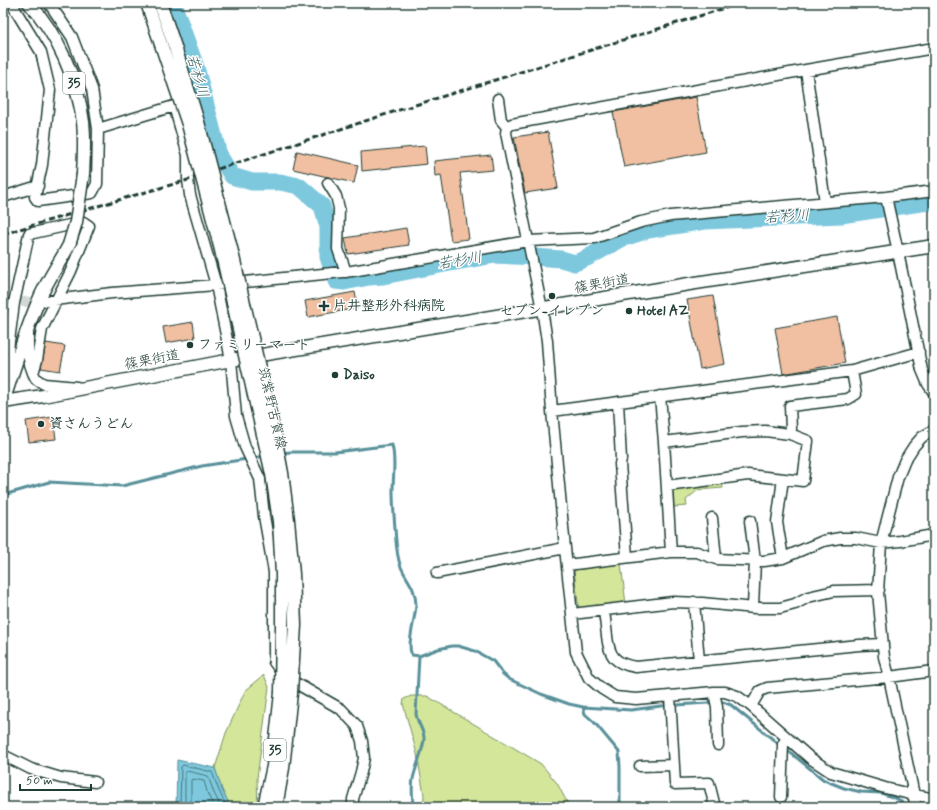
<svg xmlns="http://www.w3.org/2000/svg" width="937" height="810" viewBox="0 0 937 810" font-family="Mynerve,'Klee One',sans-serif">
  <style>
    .green { fill: #d4e69a; stroke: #7a9267 }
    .water { fill: #7ec8de; stroke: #58909a }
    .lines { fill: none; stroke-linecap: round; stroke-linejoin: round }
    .shore { stroke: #457578; stroke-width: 1 }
    .stream { stroke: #58909a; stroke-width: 3 }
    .river { stroke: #7ec8de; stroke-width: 17 }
    .building { fill: #f1bfa1; stroke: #1f3d34 }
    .minor-tunnel { stroke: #d2d8d6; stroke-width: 10; stroke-dasharray: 10 5; stroke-linecap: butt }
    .minor-casing { stroke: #1f3d34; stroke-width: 13 }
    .major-casing { stroke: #1f3d34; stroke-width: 15 }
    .minor { stroke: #fff; stroke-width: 10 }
    .major { stroke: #fff; stroke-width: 12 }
    .rail { stroke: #1f3d34; stroke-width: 3; stroke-dasharray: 6 3; stroke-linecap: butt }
    .major-bridge-casing { stroke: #1f3d34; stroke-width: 15; stroke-linecap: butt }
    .major-bridge { stroke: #fff; stroke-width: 12 }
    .poi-dot { fill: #1f3d34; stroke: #fff; stroke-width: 1.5 }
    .labels { text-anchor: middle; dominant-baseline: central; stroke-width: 3; stroke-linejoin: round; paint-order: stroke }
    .shield { fill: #fff; stroke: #627771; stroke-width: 1 }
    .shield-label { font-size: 13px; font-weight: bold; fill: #1f3d34 }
    .street-label { font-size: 14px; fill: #1f3d34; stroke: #fff }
    .poi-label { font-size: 14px; font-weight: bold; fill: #1f3d34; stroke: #fff; text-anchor: start }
    .water-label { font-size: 15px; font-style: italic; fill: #37605e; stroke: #fff }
  </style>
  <rect width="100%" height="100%" fill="#fff"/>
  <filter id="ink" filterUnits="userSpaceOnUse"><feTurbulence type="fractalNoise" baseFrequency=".025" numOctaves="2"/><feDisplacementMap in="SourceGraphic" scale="8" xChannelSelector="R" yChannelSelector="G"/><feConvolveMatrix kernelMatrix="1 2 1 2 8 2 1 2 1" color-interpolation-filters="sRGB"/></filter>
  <g filter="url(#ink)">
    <path class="green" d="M722,481L723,488L698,490L686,500L687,506L674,507L672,489Z
      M621,564L626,604L579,610L574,570Z
      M264,675L269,687L257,778L258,807H231L222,790L215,768L226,733L245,691Z
      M411,696H427L541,764L557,783L568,804L569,807H423L424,795L417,754L403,704L404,699Z"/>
    <path class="water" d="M177,760L215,768L222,790L231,807H176Z"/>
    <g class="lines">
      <path class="shore" d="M180,807L181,767L183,765L212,772L219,791L227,807
        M185,807V773L187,771L208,776L214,793L221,807
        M191,807V780L193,779L204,781L208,795L214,807"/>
      <path class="stream" d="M281,453L291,452H335L392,445C396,460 393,476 393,491C393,503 394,516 395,528C396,540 396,555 401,567C407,581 415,586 416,604C416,617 406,645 412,655L419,656L438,649L452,646H458L475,651L493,661L503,674L509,679L541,694L569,704L583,707L585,714L594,722L619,752L620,767V807
        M253,458L265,456
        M3,494L5,493L7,494L49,482L122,486L202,466L247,459
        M583,707L631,710L661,706L723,702L731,705L781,746
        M786,749L824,780L844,788L861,792L881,793L895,798L901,801L907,807
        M413,807C413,798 411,788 413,779C415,768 425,746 424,737C423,729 417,722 416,714L419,656"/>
      <path class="river" d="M173,3L196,67L219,155L232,176L252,182H280L299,186L322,206L328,227V257L336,281L344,282L369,277L383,276L450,263L495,255L535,257L561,259L575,263L587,258L621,239L648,230L705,221L841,215L934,201"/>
    </g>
    <path class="building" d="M696,97L706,152L624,167L613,112Z
      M548,132L558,188L525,193L514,137Z
      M425,146L427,164L362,171L361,152Z
      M297,151L358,165L354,183L293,169Z
      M491,155L493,170L460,173L469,239L451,241L441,175L435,176L434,161Z
      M406,228L409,245L348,254L345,238Z
      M355,292L358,308L308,317L305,301Z
      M713,296L725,364L700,369L687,300Z
      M837,317L845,363L783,374L775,328Z
      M193,322L195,338L166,343L163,327Z
      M46,343L65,346L60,371L41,368Z
      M53,417L56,439L29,442L26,421Z"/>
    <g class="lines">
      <path class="minor-tunnel" d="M21,302L44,301"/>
      <defs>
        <path id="minor" d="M13,3L16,11L41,52L50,90L42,165L35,197L38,201L66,197L92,193L97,184L98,129L92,89L72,37L49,3
          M806,70L825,202
          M498,99L501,120L507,127L506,133L542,309L547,341L552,411L565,548L576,652L589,678L602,689L615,697L636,699L714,692H725L737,696L751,706L810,758L831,772L885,788L914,795L930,798L934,797
          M507,127L512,124L806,70L934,48
          M98,129L174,106L188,155V180L190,195L216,285L231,360L236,416L245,447L260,479L264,516L274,572V662L285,677L341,709L357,726L362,741L364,758L361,772L353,799V807
          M328,183L336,196L339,208L338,249L346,272
          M3,197L38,186
          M886,197L898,252L922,370L928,384L934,393
          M46,301L112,293L216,285L352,271L528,241L594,238L641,222L670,216L886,197L934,191
          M28,333C28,348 27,359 33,373
          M10,381L7,366L9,341L14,303L29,234L83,222L89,226L71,271L42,329L37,360L33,373L36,379L44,384L77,387
          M660,396L664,442L671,552
          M618,402L621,459L620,464L627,557
          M552,411L852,371L919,352
          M790,434L791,429L790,406L848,399L856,394L852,371
          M664,442L742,432L765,431L790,434L808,441L803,481L748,475L667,486
          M783,479L777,522L783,558
          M712,518L716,559
          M750,521L755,561L753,607
          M567,565L671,552H697L716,559L764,561L783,558L823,541L840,538H856L881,543L900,541L928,536L934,534
          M437,573L565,548
          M694,602L699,661
          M604,611C605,619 606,627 607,636C609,656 615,664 636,667L859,645L883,644
          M572,614L673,602L702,603L755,608H780L795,604L808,597L834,591L879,590
          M714,692L717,707L718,745
          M670,696L675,784L709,783L715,807
          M751,706L760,691L767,688L889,677L934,671
          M3,755L31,769L61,778L95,782
          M640,766L674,765
          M781,797L783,744L787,738
          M915,807L914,795L889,677L884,657L878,592L881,543L898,477L905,460L914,446L922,437L934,430"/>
        <path id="major" d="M29,3C57,33 78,81 83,122C85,139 84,157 83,174
          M3,402L43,396L231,360L689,284L934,246
          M3,402C14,369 24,335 38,302C46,282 59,264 69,245
          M264,807L273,766L281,693
          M276,807L283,768L291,693"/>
      </defs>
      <use href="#minor" class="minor-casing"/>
      <use href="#major" class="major-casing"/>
      <use href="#minor" class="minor"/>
      <use href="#major" class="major"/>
      <path class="rail" d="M3,234L132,196L188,180L218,169L393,112L741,3"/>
      <defs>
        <path id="major-bridge" d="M147,3L188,124L221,250L272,474L279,521L282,574V625L281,693
          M160,3L175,47L198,122L231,248L275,436L282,473L288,520L293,574L295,625L291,693
          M69,245L76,222L83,174"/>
      </defs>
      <use href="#major-bridge" class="major-bridge-casing"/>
      <use href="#major-bridge" class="major-bridge"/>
    </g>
  </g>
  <g class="poi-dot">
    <circle cx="552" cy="296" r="4"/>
    <path d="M322 300h4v4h4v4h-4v4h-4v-4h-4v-4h4z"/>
    <circle cx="629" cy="311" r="4"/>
    <circle cx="190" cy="345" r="4"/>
    <circle cx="335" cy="375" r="4"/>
    <circle cx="41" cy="424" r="4"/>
  </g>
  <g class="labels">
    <g class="shield">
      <rect x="63" y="72" width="22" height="22" rx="3"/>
      <rect x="264" y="739" width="22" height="22" rx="3"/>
    </g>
    <g class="shield-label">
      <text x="74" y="83">35</text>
      <text x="275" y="750">35</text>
    </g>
    <g class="street-label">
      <text transform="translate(602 284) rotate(-10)">篠栗街道</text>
      <text transform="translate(152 360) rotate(-11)">篠栗街道</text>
      <text transform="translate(272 408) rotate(77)">筑紫野古賀線</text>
    </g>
    <g class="poi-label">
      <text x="333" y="306">片井整形外科病院</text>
      <text x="552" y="311" text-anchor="middle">セブン-イレブン</text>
      <text x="637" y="311">Hotel AZ</text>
      <text x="198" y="345">ファミリーマート</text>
      <text x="343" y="375">Daiso</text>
      <text x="49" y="424">資さんうどん</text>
    </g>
    <g class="water-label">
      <text transform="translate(197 76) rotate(74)">若杉川</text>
      <text transform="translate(787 217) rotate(-3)">若杉川</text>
      <text transform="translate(460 261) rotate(-10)">若杉川</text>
    </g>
  </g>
  <rect width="937" height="810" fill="none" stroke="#fff" stroke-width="16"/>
  <rect x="8" y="8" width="921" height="794" fill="none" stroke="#1f3d34" stroke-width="1.5" filter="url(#ink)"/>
  <path d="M20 784v6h71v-6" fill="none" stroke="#1f3d34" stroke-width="2"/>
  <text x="26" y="784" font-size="12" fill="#1f3d34" stroke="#ffffff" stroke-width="3" paint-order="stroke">50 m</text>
</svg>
